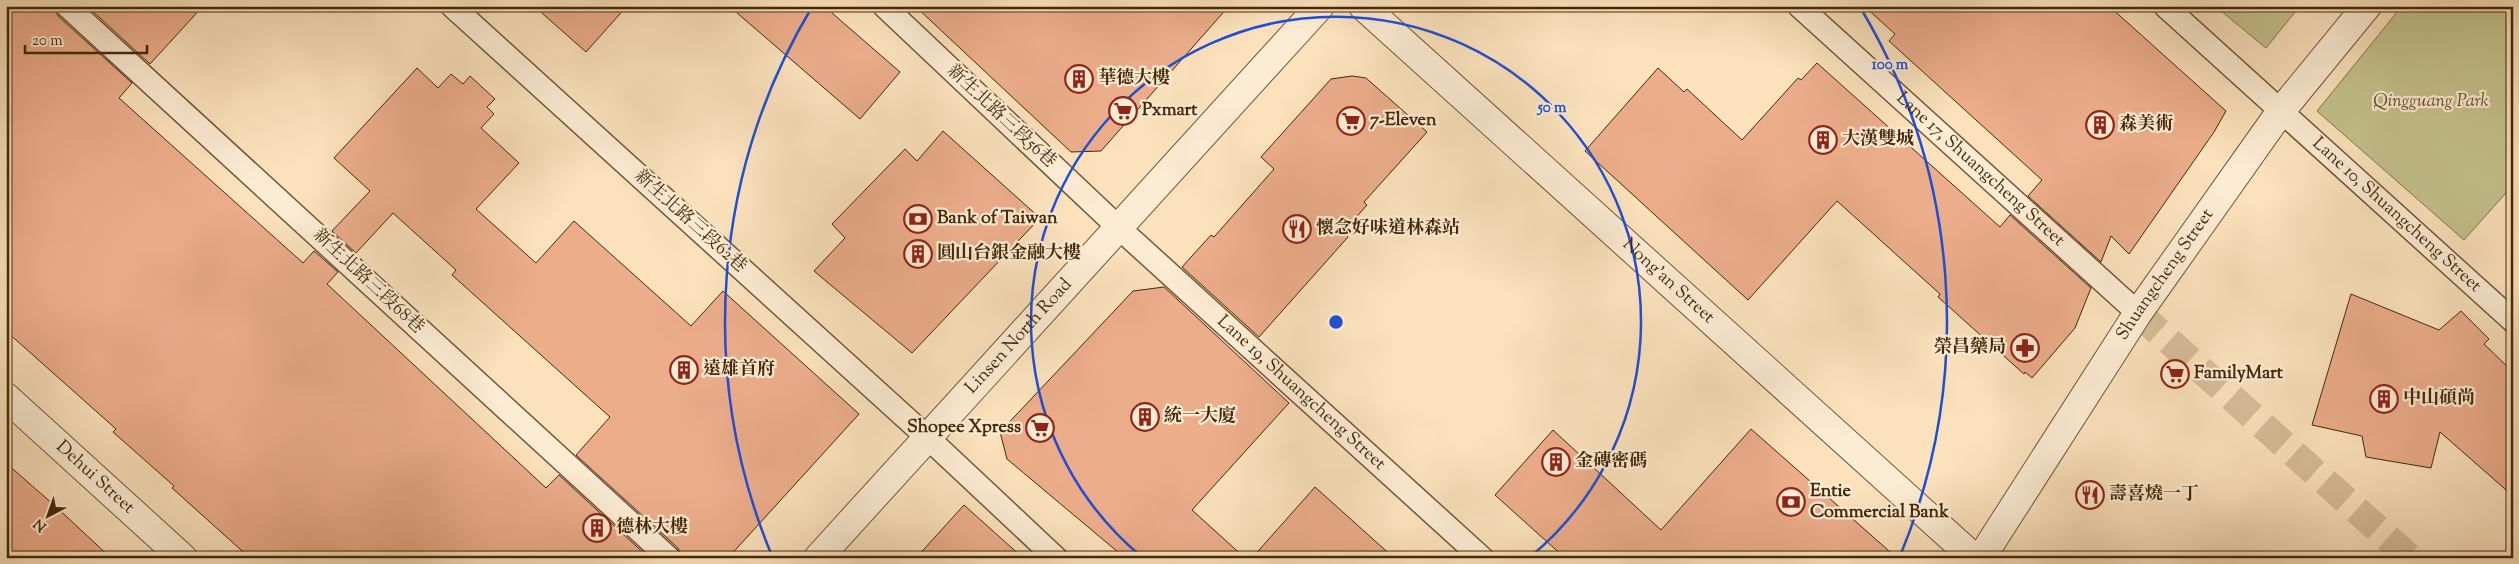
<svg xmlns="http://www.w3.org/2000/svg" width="2519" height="564" viewBox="0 0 2519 564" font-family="'Sorts Mill Goudy','Noto Serif TC',serif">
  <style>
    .green { fill: #c5c28d; stroke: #84754c }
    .building { fill: #ecad8b; stroke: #44280a }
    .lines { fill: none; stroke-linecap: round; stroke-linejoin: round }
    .pedestrian-tunnel { stroke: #d6bd99; stroke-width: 28; stroke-dasharray: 28 14; stroke-linecap: butt }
    .service-casing { stroke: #725637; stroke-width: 25 }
    .minor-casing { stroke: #725637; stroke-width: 30 }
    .tertiary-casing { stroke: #725637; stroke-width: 30 }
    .service { stroke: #fcecd4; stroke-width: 22 }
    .minor { stroke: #fcecd4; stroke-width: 28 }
    .tertiary { stroke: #fcecd4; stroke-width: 28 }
    .ring { fill: none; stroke: #1d4ed8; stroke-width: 2.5 }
    .labels { text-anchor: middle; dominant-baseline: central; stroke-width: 4.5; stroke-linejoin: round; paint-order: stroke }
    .poi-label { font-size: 18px; font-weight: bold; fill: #44280a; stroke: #fcecd4; text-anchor: start }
    .park-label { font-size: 18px; font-style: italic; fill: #644e2b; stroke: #fcecd4 }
    .street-label { font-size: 18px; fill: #44280a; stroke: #fcecd4 }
    .centre { fill: #1d4ed8; stroke: #fcecd4; stroke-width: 2.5 }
    .ring-label { font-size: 15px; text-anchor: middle; font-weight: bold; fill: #1d4ed8; stroke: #fcecd4; stroke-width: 4.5; stroke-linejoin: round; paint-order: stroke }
  </style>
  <rect width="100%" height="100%" fill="#fbe2bd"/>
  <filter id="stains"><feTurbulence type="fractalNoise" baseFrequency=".004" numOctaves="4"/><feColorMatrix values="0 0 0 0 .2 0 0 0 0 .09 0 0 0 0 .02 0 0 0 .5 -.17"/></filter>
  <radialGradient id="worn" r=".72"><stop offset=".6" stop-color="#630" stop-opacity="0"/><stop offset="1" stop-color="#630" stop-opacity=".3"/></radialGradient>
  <path class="green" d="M2215,6H2300L2266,48Z
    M2402,6H2513V185L2464,240L2317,111Z"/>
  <path class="building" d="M6,6H54L58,16L132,83L119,98L303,263L314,251L338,272L327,284L546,488L559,475L649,558H250L172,488L174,486L113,432L116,429L6,331Z
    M87,6H203L150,64Z
    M534,6H627L586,52Z
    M729,6H824L900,72L860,119Z
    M915,6H1229L1101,151L1071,152Z
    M1864,6H2109L2226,111L2214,132L2129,254L2111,236L2101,262L2028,196L2042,180L1889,41L1895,34Z
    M1817,63L2000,227L2010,215L2091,288L2075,328L2032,378L2025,372L2024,374L1938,297L1940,294L1837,201L1748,300L1585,151L1658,68L1684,92L1687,89L1742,140L1798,78L1801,80Z
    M417,68L438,88L451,74L463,84L470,76L495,99L487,107L494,114L481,128L519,163L476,209L536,263L574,221L691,326L723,291L859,414L728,558H682L678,548L576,455L610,417L452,275L456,270L393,213L356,253L332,231L370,191L334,158Z
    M1352,76L1366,78L1427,132L1364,202L1367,205L1343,232L1348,237L1259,337L1182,267L1211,235L1214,237L1274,169L1261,157L1331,79Z
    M943,131L1040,218L912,353L814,271L845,238L832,224L905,149L917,161Z
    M1164,287L1289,403L1192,510L1245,558H1125L1007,459L1000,432L1133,291Z
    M2351,294L2439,330L2461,311L2489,339L2484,344L2513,372V496L2440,432L2431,468L2366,457L2362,436L2312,425Z
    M1751,429L1897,558H1565L1495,495L1553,430L1661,530Z
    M6,463L54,505L111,558H6Z
    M1315,487L1394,558H1252Z
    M964,505L1023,558H916Z"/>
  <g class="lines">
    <path class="pedestrian-tunnel" d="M2138,313L2410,558"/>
    <defs>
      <g id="service">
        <path d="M67,6L669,558"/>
        <path d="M452,6L928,438L1056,558"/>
        <path id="s1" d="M884,6L1119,228L1482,558"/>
        <path id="s2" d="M1799,6L2138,313"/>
        <path id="s3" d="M2165,6L2513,321"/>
      </g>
      <g id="minor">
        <path id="s4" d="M1981,558L2138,313L2281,111L2367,6"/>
      </g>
      <g id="tertiary">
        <path id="s5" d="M1363,6L1974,558"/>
        <path id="s6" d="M6,397L183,558"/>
        <path id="s7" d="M818,558L1320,6"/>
      </g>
    </defs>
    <use href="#service" class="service-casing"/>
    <use href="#minor" class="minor-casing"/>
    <use href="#tertiary" class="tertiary-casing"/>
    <use href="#service" class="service"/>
    <use href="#minor" class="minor"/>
    <use href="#tertiary" class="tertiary"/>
  </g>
  <g class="ring">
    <path d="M1142 557A305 305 0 1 1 1530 557"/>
    <path d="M772 556A611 611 0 0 1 812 7M1860 7A611 611 0 0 1 1900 556"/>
  </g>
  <defs>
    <symbol id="building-ring" viewBox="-11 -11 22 22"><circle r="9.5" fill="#fcecd4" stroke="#8f2418" stroke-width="1.5"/><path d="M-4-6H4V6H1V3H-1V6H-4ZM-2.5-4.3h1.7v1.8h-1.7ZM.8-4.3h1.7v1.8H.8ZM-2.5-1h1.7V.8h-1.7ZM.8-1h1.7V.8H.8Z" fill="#8f2418"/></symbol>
    <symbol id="supermarket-ring" viewBox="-11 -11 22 22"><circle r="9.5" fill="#fcecd4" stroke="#8f2418" stroke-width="1.5"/><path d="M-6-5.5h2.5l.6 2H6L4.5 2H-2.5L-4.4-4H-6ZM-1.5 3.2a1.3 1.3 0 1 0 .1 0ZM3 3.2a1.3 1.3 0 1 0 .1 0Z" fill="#8f2418"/></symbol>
    <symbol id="bank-ring" viewBox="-11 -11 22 22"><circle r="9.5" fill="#fcecd4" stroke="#8f2418" stroke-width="1.5"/><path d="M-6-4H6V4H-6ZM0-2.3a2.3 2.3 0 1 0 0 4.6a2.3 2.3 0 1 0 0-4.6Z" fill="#8f2418"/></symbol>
    <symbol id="restaurant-ring" viewBox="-11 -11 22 22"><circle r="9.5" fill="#fcecd4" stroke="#8f2418" stroke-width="1.5"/><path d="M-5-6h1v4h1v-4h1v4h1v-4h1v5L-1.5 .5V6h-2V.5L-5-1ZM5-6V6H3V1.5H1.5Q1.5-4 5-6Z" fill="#8f2418"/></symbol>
    <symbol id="pharmacy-ring" viewBox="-11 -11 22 22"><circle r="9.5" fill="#fcecd4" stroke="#8f2418" stroke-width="1.5"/><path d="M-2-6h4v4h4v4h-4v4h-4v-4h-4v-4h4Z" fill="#8f2418"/></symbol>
  </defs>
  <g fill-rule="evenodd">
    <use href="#building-ring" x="1063" y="63" width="32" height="32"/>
    <use href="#supermarket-ring" x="1107" y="95" width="32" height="32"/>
    <use href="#supermarket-ring" x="1335" y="105" width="32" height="32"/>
    <use href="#building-ring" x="2084" y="109" width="32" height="32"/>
    <use href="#building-ring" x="1807" y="124" width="32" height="32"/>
    <use href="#bank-ring" x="902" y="203" width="32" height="32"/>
    <use href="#restaurant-ring" x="1281" y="213" width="32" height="32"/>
    <use href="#building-ring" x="902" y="238" width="32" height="32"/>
    <use href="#pharmacy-ring" x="2009" y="332" width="32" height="32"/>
    <use href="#building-ring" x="668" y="354" width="32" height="32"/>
    <use href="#supermarket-ring" x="2159" y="358" width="32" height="32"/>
    <use href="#building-ring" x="2368" y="383" width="32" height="32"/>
    <use href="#building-ring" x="1129" y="401" width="32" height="32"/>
    <use href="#supermarket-ring" x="1024" y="412" width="32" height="32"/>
    <use href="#building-ring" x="1540" y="446" width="32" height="32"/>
    <use href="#restaurant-ring" x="2074" y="479" width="32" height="32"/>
    <use href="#bank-ring" x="1775" y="486" width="32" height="32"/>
    <use href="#building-ring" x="581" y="512" width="32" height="32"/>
  </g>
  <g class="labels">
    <g class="poi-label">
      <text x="1098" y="79">華德大樓</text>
      <text x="1142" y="111">Pxmart</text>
      <text x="1370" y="121">7-Eleven</text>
      <text x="2119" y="125">森美術</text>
      <text x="1842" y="140">大漢雙城</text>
      <text x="937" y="219">Bank of Taiwan</text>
      <text x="1316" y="229">懷念好味道林森站</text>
      <text x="937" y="254">圓山台銀金融大樓</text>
      <text x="2006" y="348" text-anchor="end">榮昌藥局</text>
      <text x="703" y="370">遠雄首府</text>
      <text x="2194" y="374">FamilyMart</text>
      <text x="2403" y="399">中山碩尚</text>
      <text x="1164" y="417">統一大廈</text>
      <text x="1021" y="428" text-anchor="end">Shopee Xpress</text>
      <text x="1575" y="462">金磚密碼</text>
      <text x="1810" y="492">Entie<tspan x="1810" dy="21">Commercial Bank</tspan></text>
      <text x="2109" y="495">壽喜燒一丁</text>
      <text x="616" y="528">德林大樓</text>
    </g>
    <g class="park-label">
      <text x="2431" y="102">Qingguang Park</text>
    </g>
    <g class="street-label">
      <text transform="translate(1001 117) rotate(43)">新生北路三段56巷</text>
      <text stroke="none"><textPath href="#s2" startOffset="244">Lane 17, Shuangcheng Street</textPath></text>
      <text stroke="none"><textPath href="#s3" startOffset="312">Lane 10, Shuangcheng Street</textPath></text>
      <text transform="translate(690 222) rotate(42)">新生北路三段62巷</text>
      <text stroke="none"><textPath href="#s4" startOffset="338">Shuangcheng Street</textPath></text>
      <text transform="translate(368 282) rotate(43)">新生北路三段68巷</text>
      <text stroke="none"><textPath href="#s5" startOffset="411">Nong'an Street</textPath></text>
      <text stroke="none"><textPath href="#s7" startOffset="299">Linsen North Road</textPath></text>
      <text stroke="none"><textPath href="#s1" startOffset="569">Lane 19, Shuangcheng Street</textPath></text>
      <text stroke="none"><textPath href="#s6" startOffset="120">Dehui Street</textPath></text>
    </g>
  </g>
  <circle cx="1336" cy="322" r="8" class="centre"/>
  <g class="ring-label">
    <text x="1890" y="69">100 m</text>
    <text x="1552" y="112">50 m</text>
  </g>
  <rect width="2519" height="564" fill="none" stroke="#fbe2bd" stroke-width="25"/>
  <rect x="8" y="8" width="2504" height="549" fill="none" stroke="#44280a" stroke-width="2.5"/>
  <rect x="12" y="12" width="2494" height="539" fill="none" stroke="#44280a"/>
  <g transform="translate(48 516) rotate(221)" stroke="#fcecd4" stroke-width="4" paint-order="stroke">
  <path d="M0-4L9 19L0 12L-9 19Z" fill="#44280a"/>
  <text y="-8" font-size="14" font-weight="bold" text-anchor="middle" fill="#44280a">N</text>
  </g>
  <path d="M25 45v8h122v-8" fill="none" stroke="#44280a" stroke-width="2.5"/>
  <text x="32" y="45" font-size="15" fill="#44280a" stroke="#fcecd4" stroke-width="4" paint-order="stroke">20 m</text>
  <rect width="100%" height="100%" filter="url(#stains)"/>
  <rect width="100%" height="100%" fill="url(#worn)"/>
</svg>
